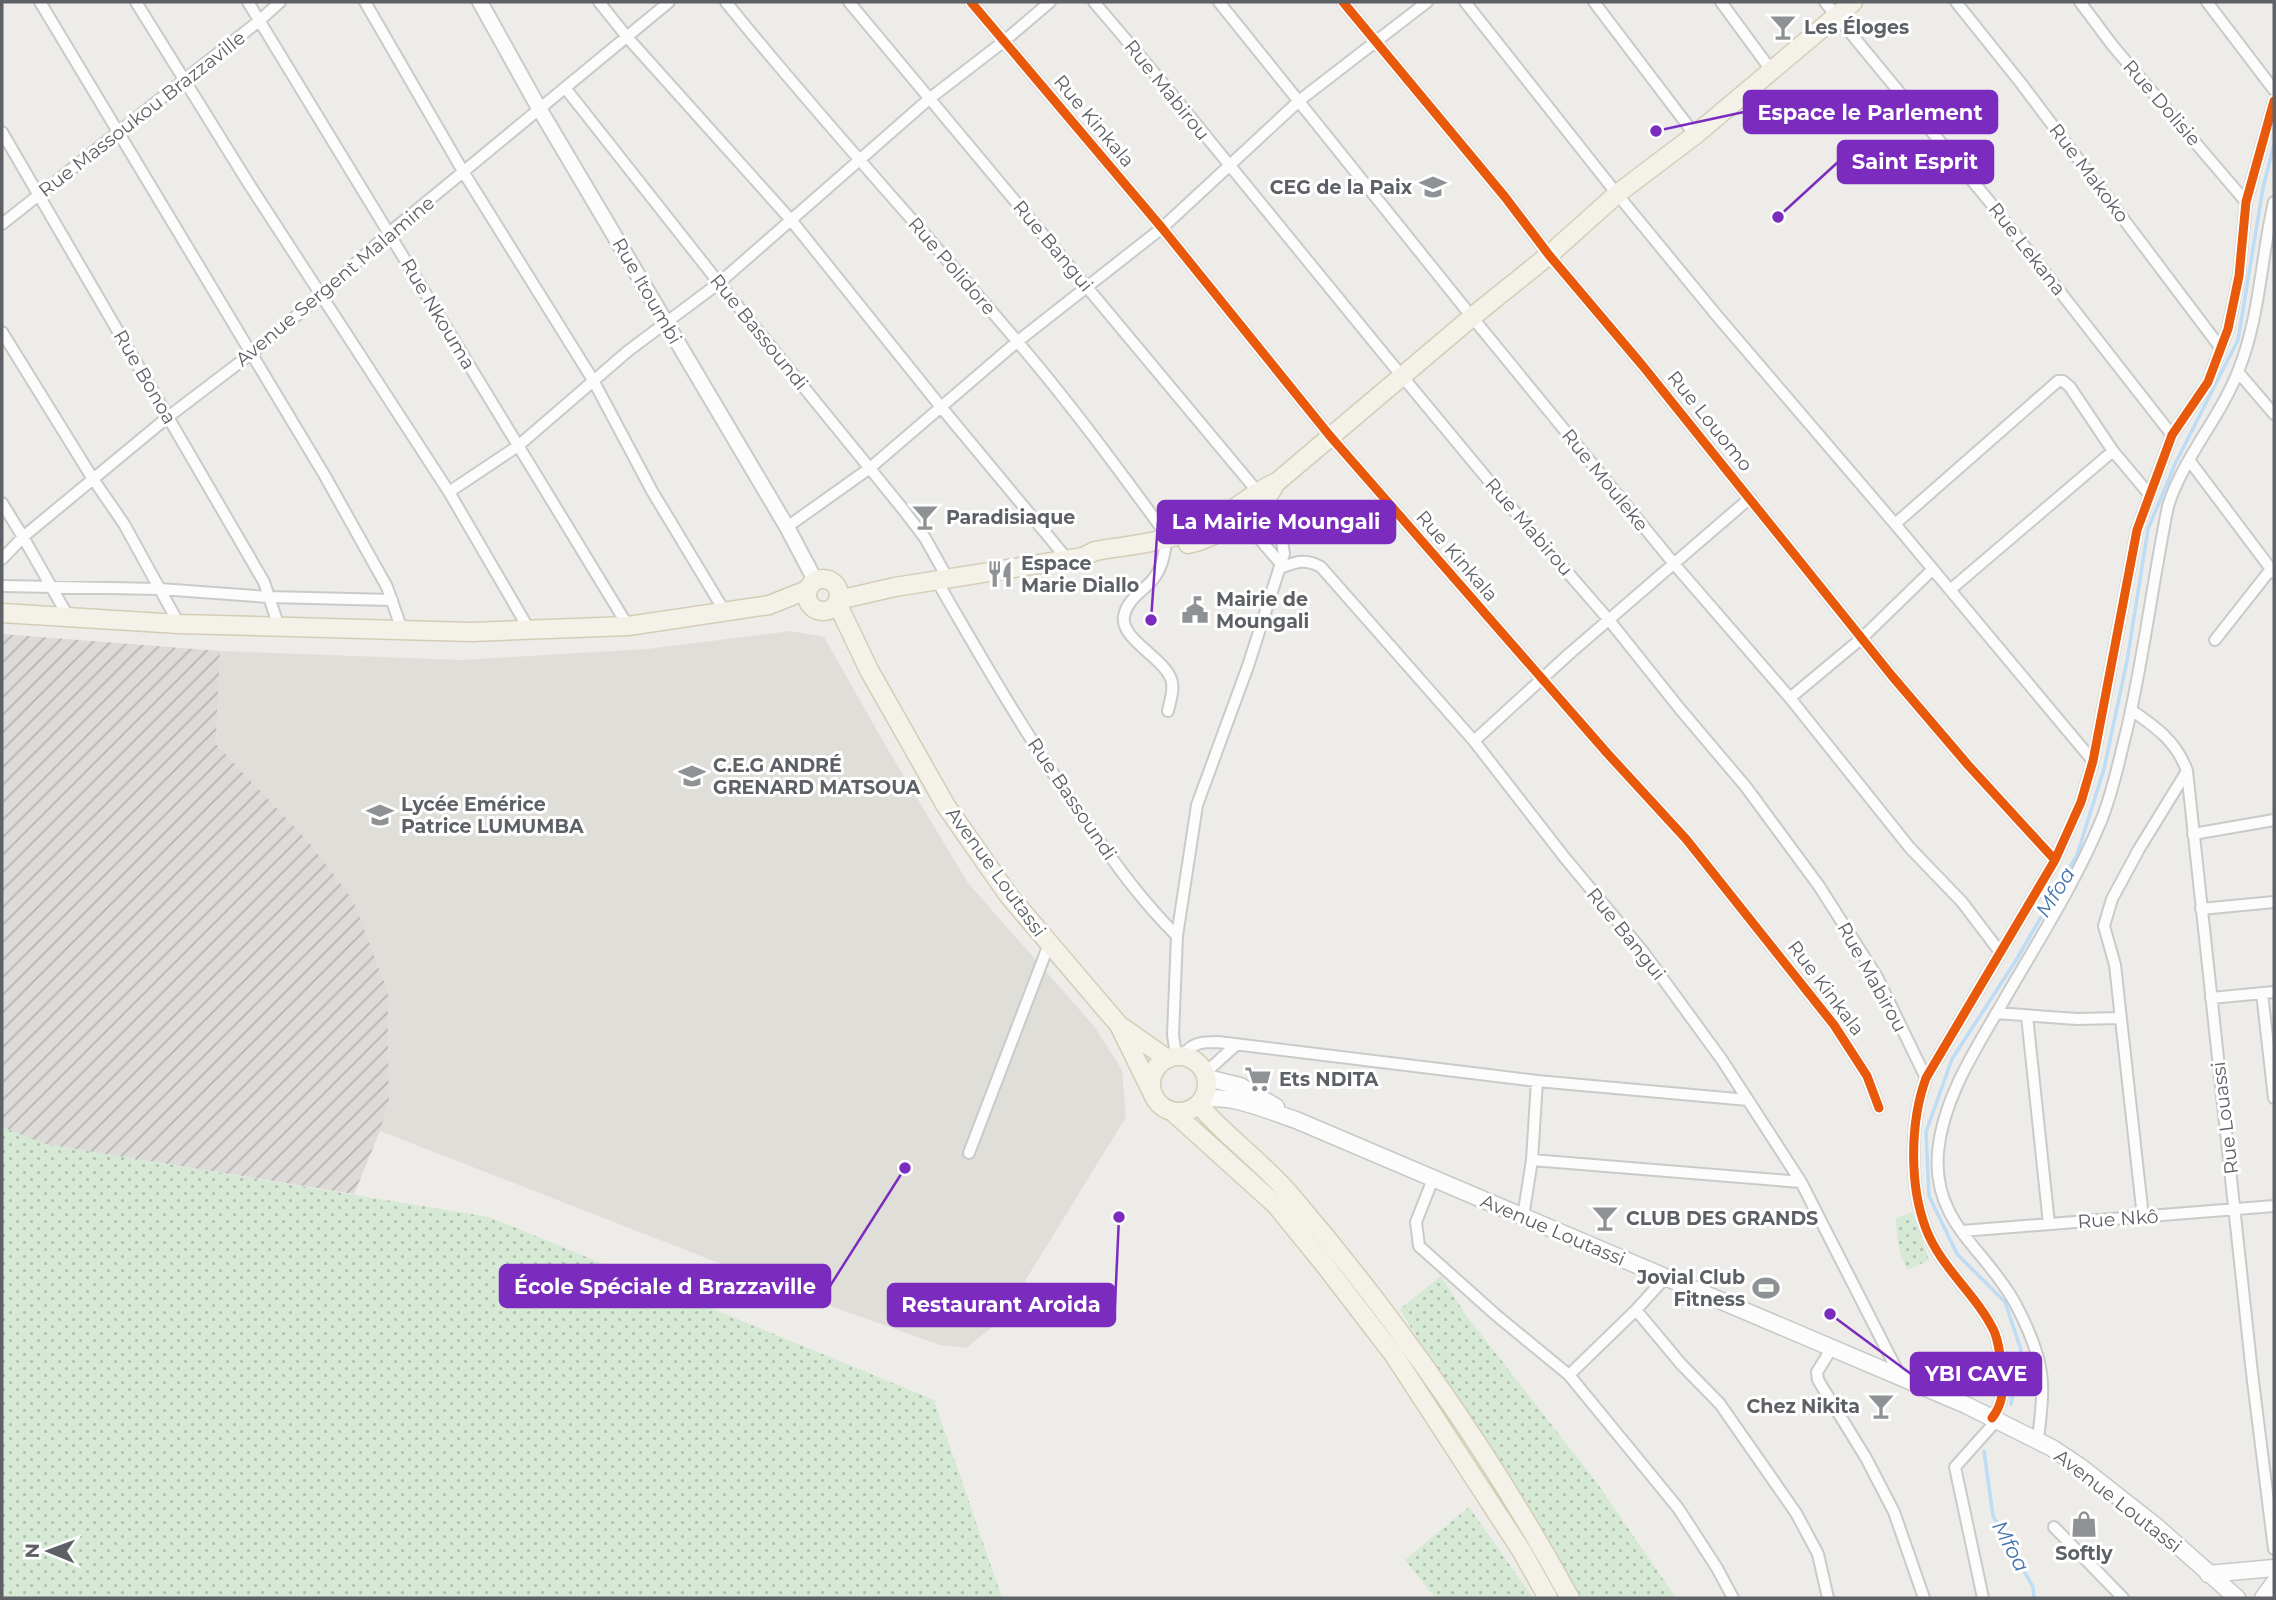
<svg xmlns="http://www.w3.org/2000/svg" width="2276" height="1600" viewBox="0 0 2276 1600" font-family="Montserrat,sans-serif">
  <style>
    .industrial { fill: url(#industrial-furrows) }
    .education { fill: #e0ded8 }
    .grass { fill: url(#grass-dots) }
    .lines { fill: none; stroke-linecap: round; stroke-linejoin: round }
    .stream { stroke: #bddcf6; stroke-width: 3.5 }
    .minor-casing { stroke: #c9caca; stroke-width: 14 }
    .tertiary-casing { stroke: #c9caca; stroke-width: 18 }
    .secondary-casing { stroke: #c8c8c9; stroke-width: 19 }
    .primary-casing { stroke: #d4cdb6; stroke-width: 21 }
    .minor { stroke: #fcfcfc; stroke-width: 10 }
    .tertiary { stroke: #fcfcfc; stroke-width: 14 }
    .secondary { stroke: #fcfcfc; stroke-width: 16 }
    .primary { stroke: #f3f1e8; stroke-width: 18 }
    .cycleway-casing { stroke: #fff; stroke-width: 13 }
    .cycleway { stroke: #e8590c; stroke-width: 9 }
    .labels { text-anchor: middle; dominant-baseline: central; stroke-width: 6; stroke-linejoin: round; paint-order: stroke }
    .poi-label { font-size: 19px; font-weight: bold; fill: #5d6166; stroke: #fff; text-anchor: start }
    .street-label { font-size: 19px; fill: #5d6166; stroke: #fff }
    .water-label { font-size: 21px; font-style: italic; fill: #4475ae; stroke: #fff }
    .leader { fill: none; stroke: #7b2cbf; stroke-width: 2.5 }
    .callout-dot { fill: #7b2cbf; stroke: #fff; stroke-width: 2.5 }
    .callout { fill: #7b2cbf; stroke: #7b2cbf; stroke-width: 2.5 }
    .callout-label { font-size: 21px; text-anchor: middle; font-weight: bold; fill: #fff }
  </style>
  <defs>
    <pattern id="industrial-furrows" width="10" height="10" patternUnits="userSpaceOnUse" patternTransform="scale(1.75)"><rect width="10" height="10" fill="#dddbd8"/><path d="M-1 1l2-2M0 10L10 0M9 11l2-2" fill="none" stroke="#b6b5b3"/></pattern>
    <pattern id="grass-dots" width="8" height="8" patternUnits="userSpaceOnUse" patternTransform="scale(1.75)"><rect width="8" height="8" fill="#d6e9d4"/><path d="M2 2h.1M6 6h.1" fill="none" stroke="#b1c0b0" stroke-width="1.8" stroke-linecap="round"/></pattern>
  </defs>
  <rect width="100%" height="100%" fill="#edece8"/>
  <path class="industrial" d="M2,634L220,651L216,744L309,842L353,899L388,992L389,1102L380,1131L354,1194L43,1144L2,1127Z"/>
  <path class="education" d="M791,631L824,637L884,743L968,883L1094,1026L1122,1070L1126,1117L1001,1320L966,1348L940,1345L814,1300L380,1131L389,1102L388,992L353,900L309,842L216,744L220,651L461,660L647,649Z"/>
  <path class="grass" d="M2,1127L44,1144L489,1217L934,1400L1002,1598H2Z
    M1912,1212L1929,1260L1907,1270C1899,1253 1896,1237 1896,1218Z
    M1441,1276L1465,1314L1597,1483L1676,1598H1571L1400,1309Z
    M1469,1507L1533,1598H1435L1405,1560Z"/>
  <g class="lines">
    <path class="stream" d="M2011,1404L2021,1350L2005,1302L1957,1254L1929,1196L1926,1132L1952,1059L2015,962L2077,855L2104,769L2127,661L2148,529L2175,464L2238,340L2263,188L2274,144
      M1984,1451L1993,1516L2033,1587L2034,1598"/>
    <defs>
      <path id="minor" d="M40,2L325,476L387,587L402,630
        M136,2L249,184L449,492L530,631
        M248,2L628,626
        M365,2L464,173L593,380L652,491L725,612
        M599,2L627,37L791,220L941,407L1068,560
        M726,2C819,118 920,226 1016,340C1070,403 1119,470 1168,537
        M849,2L1257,491
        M971,2L1162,228L1330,436L1607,753L1686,839L1834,1025L1867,1076L1879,1108
        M1094,2L1156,75L1387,358L1509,505L1609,620L1680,709L1746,787L1819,886L1877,977L1926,1078
        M1219,2L1472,317L1675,565L1790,698L1910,848L1962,902L2000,952
        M1343,2L1505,197L1549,255L1642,365L1892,676L1968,765L2055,860
        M1465,2L1617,194L1718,317L1895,524L2093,761
        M1594,2L1695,135
        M1721,2L1771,70
        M1825,2L1989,201L2172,435
        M1956,2L2020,82L2220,347
        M2080,2L2113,46L2246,202
        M2207,2L2274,90
        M566,89L719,283L902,508L925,538L948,579
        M2,132L264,582L279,627
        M2,224L259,21L280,2
        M2,332L93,479L124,524L179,624
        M2238,372L2274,414
        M2189,460L2274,573
        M449,492L518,446L628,351L719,283L929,99L1003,42L1050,2
        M2,503L23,537L69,618
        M1240,516L1281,564
        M1895,524L2058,381H2063L2070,387L2113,451L2149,494
        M787,527L870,468L1018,341L1162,228L1300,100L1427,2
        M1165,549C1163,560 1161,569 1154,578C1145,590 1127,599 1124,616C1120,639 1163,657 1171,679C1175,688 1170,701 1168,711
        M2,559L23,537L168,417L252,353L321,295L389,233L669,2
        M1280,568C1296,562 1305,558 1321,567L1474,741L1565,858L1644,953L1722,1060L1801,1182L1900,1376
        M937,581C984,663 1032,745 1087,823C1115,864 1141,900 1177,936
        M2,586L160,589L269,597L392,600
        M1950,590L2113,451
        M2215,640L2271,569
        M1790,698L1862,638L1933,569
        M2131,710C2156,727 2177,742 2187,771L2252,1373L2274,1549
        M1474,741L1569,654L1750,498
        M2193,834L2274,820
        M2201,909L2274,902
        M2262,993L2274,1098
        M2211,998L2274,992
        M1996,1013L2077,1019L2120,1018
        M2027,1016L2049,1224
        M1176,1055L1173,1035L1177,936L1197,805L1248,666L1284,554L1282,541L1256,502
        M1183,1055C1193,1042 1203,1042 1218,1042L1537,1081L1748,1100
        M1205,1073L1236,1045
        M969,1153L1049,944
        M1532,1160L1801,1182
        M1433,1179L1416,1222L1419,1246L1496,1315L1569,1375L1678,1508L1717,1568L1733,1598
        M1523,1217L1532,1160L1537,1081
        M2143,1217L2115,965L2104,926L2112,899L2139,849L2187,771
        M1962,1231L2274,1206
        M1636,1310L1681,1364L1720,1404L1796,1513L1818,1554L1828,1598
        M1832,1348L1817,1372L1818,1380L1866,1458L1894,1512L1924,1598
        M1569,1375L1636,1310L1665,1278
        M1992,1418C2002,1405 2003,1394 2002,1378C2001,1363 2000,1345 1994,1331C1976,1294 1941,1268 1926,1229C1909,1185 1910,1122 1926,1078L2055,860L2081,802L2093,761L2137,530L2172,435L2208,382L2228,329L2239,276L2246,202L2274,101
        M2038,1441C2040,1418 2045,1391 2040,1367C2036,1346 2025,1322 2015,1303C1985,1248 1932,1223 1938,1152C1943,1099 1974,1052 2000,1007C2035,946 2074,886 2101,821C2113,792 2119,760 2127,729C2144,655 2153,580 2168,506C2184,456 2221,417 2239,369C2260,316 2261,257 2274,202
        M2054,1527L2123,1598
        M1983,1598L1955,1467L1997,1420"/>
      <path id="tertiary" d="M480,2L540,110L787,527L815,580"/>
      <path id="secondary" d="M1207,1078L1240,1086L1276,1107
        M1203,1099C1235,1095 1266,1110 1296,1120L1966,1405L2052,1448L2082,1468L2157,1527L2237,1598
        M2208,1574L2274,1568
        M2263,1598L2274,1583"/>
      <path id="primary" d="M1188,544C1216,538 1258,513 1273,488
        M807 595a16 16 0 1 1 32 0a16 16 0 1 1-32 0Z
        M838,600L895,587L1083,557L1095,551C1130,545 1169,542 1202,527C1230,516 1250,493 1277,482L1472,317L1549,255L1617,194L1695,135L1853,2
        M837,603L869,670L946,806L1009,896L1119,1025L1151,1090
        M2,613L179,624L471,632L628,626L769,605L807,590
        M1122,1027L1166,1058
        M1151 1084a28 28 0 1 1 56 0a28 28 0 1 1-56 0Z
        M1199,1105C1227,1138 1265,1164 1293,1198C1398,1321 1492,1456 1570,1598
        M1173,1112L1276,1205L1324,1264L1394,1355L1521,1550L1548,1598"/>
    </defs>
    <use href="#minor" class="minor-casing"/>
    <use href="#tertiary" class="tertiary-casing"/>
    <use href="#secondary" class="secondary-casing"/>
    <use href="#primary" class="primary-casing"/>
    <use href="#minor" class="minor"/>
    <use href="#tertiary" class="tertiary"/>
    <use href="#secondary" class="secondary"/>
    <use href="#primary" class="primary"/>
    <defs>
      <path id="cycleway" d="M971,2L1162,228L1330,436L1607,753L1686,839L1834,1025L1867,1076L1879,1108
        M1343,2L1505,197L1549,255L1642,365L1892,676L1968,765L2055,860
        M1992,1418C2002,1405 2003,1394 2002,1378C2001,1363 2000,1345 1994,1331C1976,1294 1941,1268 1926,1229C1909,1185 1910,1122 1926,1078L2055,860L2081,802L2093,761L2137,530L2172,435L2208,382L2228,329L2239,276L2246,202L2274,101"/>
    </defs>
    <use href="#cycleway" class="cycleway-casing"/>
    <use href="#cycleway" class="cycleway"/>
  </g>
  <defs>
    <symbol id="bar-bare" viewBox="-9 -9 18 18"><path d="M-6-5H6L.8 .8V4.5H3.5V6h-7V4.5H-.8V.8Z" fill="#8f9294" stroke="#fff" stroke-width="2.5" paint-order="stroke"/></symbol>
    <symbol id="school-bare" viewBox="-9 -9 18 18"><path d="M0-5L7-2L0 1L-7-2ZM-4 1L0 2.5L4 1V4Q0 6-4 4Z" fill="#8f9294" stroke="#fff" stroke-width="2.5" paint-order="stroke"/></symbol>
    <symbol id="restaurant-bare" viewBox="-9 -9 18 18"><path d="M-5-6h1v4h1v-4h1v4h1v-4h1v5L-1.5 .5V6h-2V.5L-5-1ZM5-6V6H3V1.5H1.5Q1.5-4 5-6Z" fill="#8f9294" stroke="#fff" stroke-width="2.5" paint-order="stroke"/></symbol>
    <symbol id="civic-bare" viewBox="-9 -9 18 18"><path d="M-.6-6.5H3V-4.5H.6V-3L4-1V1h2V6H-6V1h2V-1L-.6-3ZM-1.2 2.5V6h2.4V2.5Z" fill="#8f9294" stroke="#fff" stroke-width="2.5" paint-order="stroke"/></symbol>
    <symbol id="supermarket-bare" viewBox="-9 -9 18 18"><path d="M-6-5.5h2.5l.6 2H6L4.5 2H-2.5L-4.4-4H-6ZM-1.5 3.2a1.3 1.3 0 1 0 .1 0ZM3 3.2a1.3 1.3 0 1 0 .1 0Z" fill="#8f9294" stroke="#fff" stroke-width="2.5" paint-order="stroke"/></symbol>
    <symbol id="stadium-bare" viewBox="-9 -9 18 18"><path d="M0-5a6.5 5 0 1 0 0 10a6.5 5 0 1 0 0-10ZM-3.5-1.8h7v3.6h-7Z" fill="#8f9294" stroke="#fff" stroke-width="2.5" paint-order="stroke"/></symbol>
    <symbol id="shop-bare" viewBox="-9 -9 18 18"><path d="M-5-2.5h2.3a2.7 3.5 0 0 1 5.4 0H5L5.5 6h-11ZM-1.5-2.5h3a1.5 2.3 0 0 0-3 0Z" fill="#8f9294" stroke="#fff" stroke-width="2.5" paint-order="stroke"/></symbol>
  </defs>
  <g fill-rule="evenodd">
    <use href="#bar-bare" x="1764" y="8" width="38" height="38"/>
    <use href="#school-bare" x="1414" y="168" width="38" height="38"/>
    <use href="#bar-bare" x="906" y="498" width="38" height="38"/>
    <use href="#restaurant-bare" x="981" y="555" width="38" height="38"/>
    <use href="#civic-bare" x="1176" y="591" width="38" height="38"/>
    <use href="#school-bare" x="673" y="757" width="38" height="38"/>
    <use href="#school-bare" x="361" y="796" width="38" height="38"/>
    <use href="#supermarket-bare" x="1239" y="1060" width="38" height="38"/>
    <use href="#bar-bare" x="1586" y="1199" width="38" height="38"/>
    <use href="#stadium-bare" x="1747" y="1269" width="38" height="38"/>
    <use href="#bar-bare" x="1862" y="1387" width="38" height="38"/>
    <use href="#shop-bare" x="2065" y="1505" width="38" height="38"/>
  </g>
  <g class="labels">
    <g class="poi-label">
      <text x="1804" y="27">Les Éloges</text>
      <text x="1412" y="187" text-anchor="end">CEG de la Paix</text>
      <text x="946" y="517">Paradisiaque</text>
      <text x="1021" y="563">Espace<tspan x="1021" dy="22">Marie Diallo</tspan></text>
      <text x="1216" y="599">Mairie de<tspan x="1216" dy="22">Moungali</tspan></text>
      <text x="713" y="765">C.E.G ANDRÉ<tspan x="713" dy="22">GRENARD MATSOUA</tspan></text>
      <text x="401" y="804">Lycée Emérice<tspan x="401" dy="22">Patrice LUMUMBA</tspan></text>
      <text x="1279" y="1079">Ets NDITA</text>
      <text x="1626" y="1218">CLUB DES GRANDS</text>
      <text x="1745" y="1277" text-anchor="end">Jovial Club<tspan x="1745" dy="22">Fitness</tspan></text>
      <text x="1860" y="1406" text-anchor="end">Chez Nikita</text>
      <text x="2084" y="1553" text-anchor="middle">Softly</text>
    </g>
    <g class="street-label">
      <text transform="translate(1167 90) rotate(51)">Rue Mabirou</text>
      <text transform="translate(2162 103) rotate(49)">Rue Dolisie</text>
      <text transform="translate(142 114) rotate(-38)">Rue Massoukou Brazzaville</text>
      <text transform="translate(1094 121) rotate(50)">Rue Kinkala</text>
      <text transform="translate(2089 173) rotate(53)">Rue Makoko</text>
      <text transform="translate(1053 246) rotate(50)">Rue Bangui</text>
      <text transform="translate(2027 249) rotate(52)">Rue Lekana</text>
      <text transform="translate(952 266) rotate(49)">Rue Polidore</text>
      <text transform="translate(335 281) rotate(-40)">Avenue Sergent Malamine</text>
      <text transform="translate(647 291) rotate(60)">Rue Itoumbi</text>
      <text transform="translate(438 314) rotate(59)">Rue Nkouma</text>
      <text transform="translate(759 332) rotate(51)">Rue Bassoundi</text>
      <text transform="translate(145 377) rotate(60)">Rue Bonoa</text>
      <text transform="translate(1710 421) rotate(51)">Rue Louomo</text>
      <text transform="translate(1605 480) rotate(51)">Rue Mouleke</text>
      <text transform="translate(1529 527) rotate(49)">Rue Mabirou</text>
      <text transform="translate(1457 556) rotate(49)">Rue Kinkala</text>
      <text transform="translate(1072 799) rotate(56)">Rue Bassoundi</text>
      <text transform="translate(996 872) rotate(54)">Avenue Loutassi</text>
      <text transform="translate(1626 934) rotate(51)">Rue Bangui</text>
      <text transform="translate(1872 977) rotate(61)">Rue Mabirou</text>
      <text transform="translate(1826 988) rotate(53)">Rue Kinkala</text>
      <text transform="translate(2225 1118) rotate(-97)">Rue Louassi</text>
      <text transform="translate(2118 1219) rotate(-4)">Rue Nkô</text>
      <text transform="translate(1553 1230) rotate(23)">Avenue Loutassi</text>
      <text transform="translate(2118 1501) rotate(38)">Avenue Loutassi</text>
    </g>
    <g class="water-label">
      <text transform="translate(2055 892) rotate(-58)">Mfoa</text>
      <text transform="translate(2011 1546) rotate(62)">Mfoa</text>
    </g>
  </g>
  <path class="leader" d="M1656 131L1744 112M1778 217L1838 162M1151 620L1158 522M905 1168L830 1286M1119 1217L1115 1305M1830 1314L1911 1374"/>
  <g class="callout-dot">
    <circle cx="1656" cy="131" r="7"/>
    <circle cx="1778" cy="217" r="7"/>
    <circle cx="1151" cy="620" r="7"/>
    <circle cx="905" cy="1168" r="7"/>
    <circle cx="1119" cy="1217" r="7"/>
    <circle cx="1830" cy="1314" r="7"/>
  </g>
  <g class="callout">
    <rect x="1744" y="91" width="253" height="42" rx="7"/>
    <rect x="1838" y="141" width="155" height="42" rx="7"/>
    <rect x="1158" y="501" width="237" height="42" rx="7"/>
    <rect x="500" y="1265" width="330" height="42" rx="7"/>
    <rect x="888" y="1284" width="227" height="42" rx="7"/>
    <rect x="1911" y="1353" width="130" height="42" rx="7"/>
  </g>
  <g class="callout-label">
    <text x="1870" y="120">Espace le Parlement</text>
    <text x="1915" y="169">Saint Esprit</text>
    <text x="1276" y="529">La Mairie Moungali</text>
    <text x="665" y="1294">École Spéciale d Brazzaville</text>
    <text x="1001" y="1312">Restaurant Aroida</text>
    <text x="1976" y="1381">YBI CAVE</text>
  </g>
  <rect width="2276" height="1600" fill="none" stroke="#5d6166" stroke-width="7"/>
  <g transform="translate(49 1551) rotate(271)" stroke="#ffffff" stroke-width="5" paint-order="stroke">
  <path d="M0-5L12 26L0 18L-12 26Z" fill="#5d6166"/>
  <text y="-10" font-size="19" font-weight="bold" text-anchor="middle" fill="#5d6166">N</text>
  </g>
</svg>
